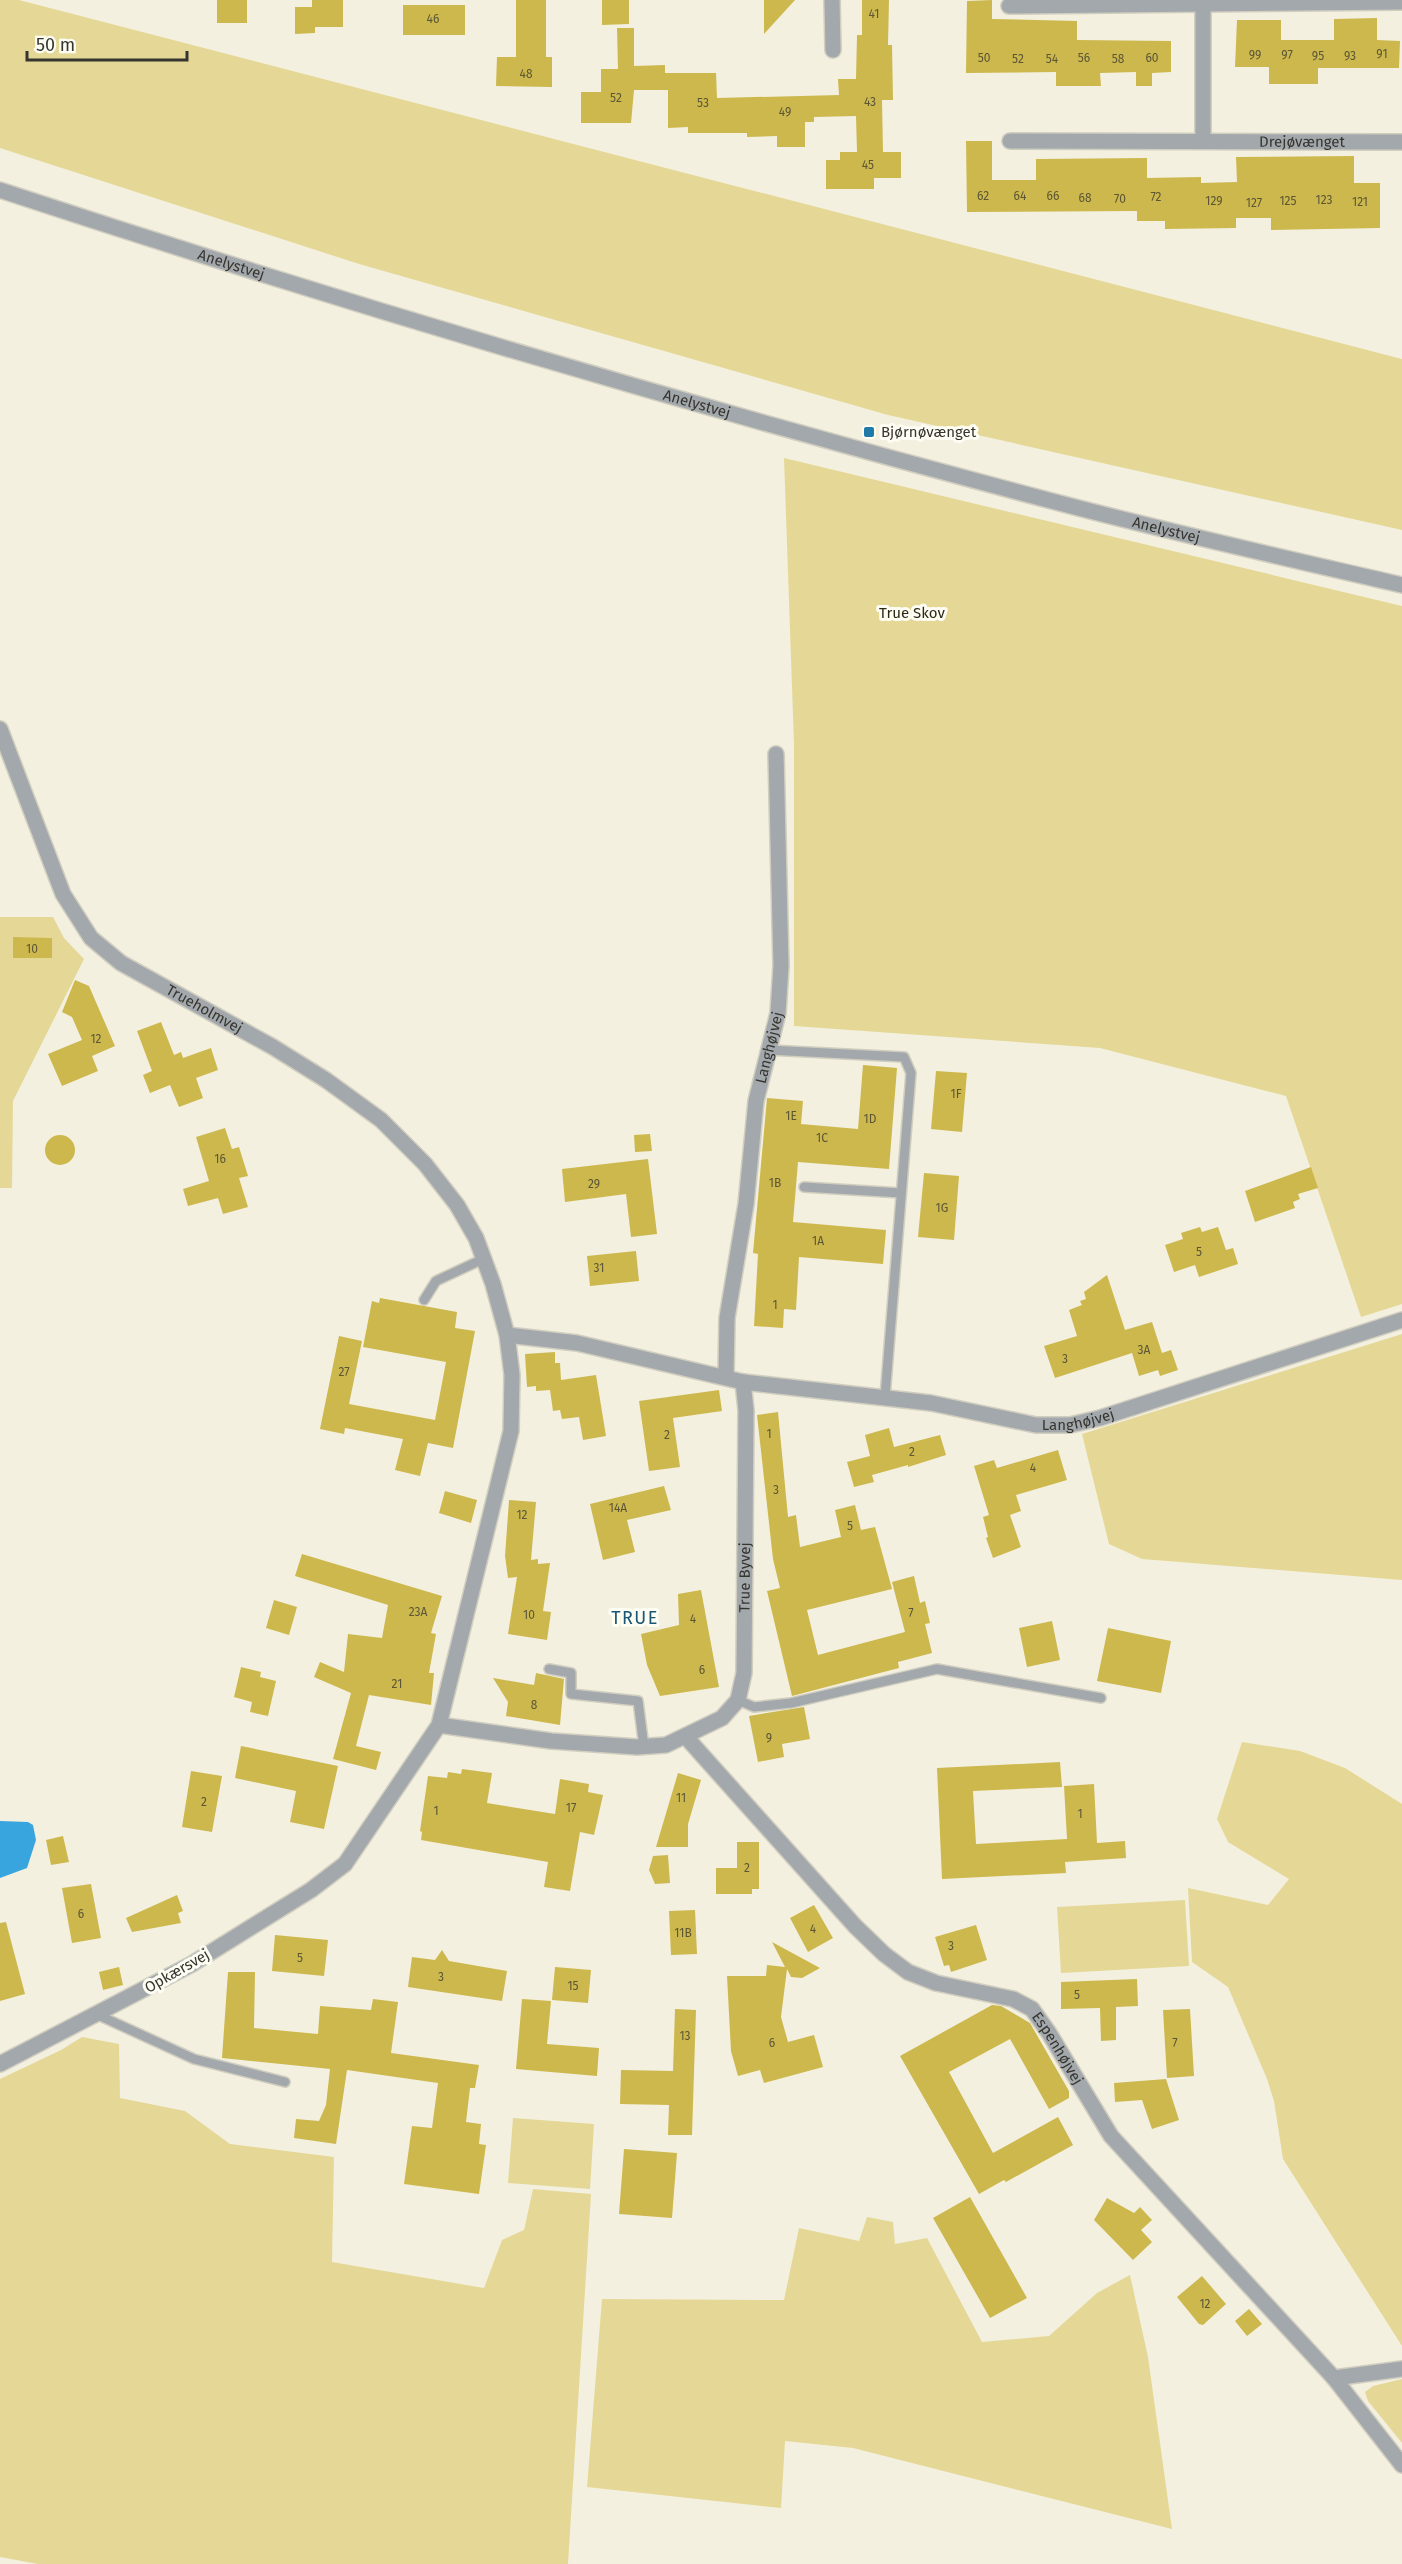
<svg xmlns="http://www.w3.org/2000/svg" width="1402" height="2564" viewBox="0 0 1402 2564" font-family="'Fira Sans',sans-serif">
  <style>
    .green { fill: #e5d896 }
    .water { fill: #39a5de }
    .building { fill: #cdb84d }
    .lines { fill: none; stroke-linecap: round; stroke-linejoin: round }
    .service-casing { stroke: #d1cec0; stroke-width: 12 }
    .minor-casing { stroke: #d1cec0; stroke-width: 18 }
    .tertiary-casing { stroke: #d1cec0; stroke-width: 18 }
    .service { stroke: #a2a8ac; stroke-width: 9 }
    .minor { stroke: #a2a8ac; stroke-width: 15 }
    .tertiary { stroke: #a2a8ac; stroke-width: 15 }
    .poi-dot { fill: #207aa8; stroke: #fefdf3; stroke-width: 2 }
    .labels { text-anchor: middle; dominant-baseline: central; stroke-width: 6; stroke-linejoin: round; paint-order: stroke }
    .number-label { font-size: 12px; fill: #5c5636 }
    .street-label { font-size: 15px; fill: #36352f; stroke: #fefdf3 }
    .poi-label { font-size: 15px; fill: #36352f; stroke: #fefdf3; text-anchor: start }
    .park-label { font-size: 15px; fill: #2d2917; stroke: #fefdf3 }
    .quarter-label { font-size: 18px; letter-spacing: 1.5px; fill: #1a5676; stroke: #fefdf3 }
  </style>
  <rect width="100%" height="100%" fill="#f3f0e0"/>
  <path class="green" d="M0,0H19L1402,359V530L888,415L359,264L0,148Z
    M784,458L1402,606V1304L1361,1317L1286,1096L1100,1048L794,1026V744Z
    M0,917H53L64,938L84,959L13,1101L12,1188H0Z
    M1402,1334V1580L1142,1559L1109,1544L1082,1434Z
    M1242,1742L1300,1751L1345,1768L1402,1804V2346L1283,2159L1274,2101L1267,2079L1228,1987L1192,1962L1188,1888L1268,1905L1289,1879L1228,1842L1217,1819Z
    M1185,1900L1189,1966L1061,1973L1057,1907Z
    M82,2037L119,2044L120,2098L185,2111L230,2144L334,2157L332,2262L484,2288L502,2240L524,2230L533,2189L591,2194L568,2564H38L0,2557V2079L61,2050Z
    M513,2118L594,2124L590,2189L508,2183Z
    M867,2217L893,2222L895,2244L927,2238L982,2342L1049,2336L1097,2293L1130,2275L1148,2357L1172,2529L853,2448L785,2441L781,2508L587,2487L602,2299L784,2300L799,2228L859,2241Z
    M1402,2379V2443L1368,2401L1365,2392L1373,2386Z"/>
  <path class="water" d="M0,1821L28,1822L33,1825L36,1840L27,1868L0,1878Z"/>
  <path class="building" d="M217,0H247V23H217Z
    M312,0H343V27H315V33L295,34V7H312Z
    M516,0H546V57H552V87L496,86L497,57H516Z
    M602,0H629V24L602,25Z
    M764,0H795L764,34Z
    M862,0H889L888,45H892L893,100H882L883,152H901V178H874V189H826V160H840V152H857L856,116L814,117V122H805V147H777V136L747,137V133H688V127L668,128V90H634L631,123H581V92H601V69H618L617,28H634V66L665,65V73H716L717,98L839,95L838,79H856L857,35H862Z
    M992,0V19L1077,21V40L1171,41V72L1152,73V86H1136V72L1100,73L1101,86H1056V72L966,73L967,1Z
    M403,5H465V35H403Z
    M1377,18V40L1400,41L1399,68H1318V84H1269V67H1235L1237,20H1281V40H1334V19Z
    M966,141H992V180H1036V159L1147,158V178L1201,177V183L1237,182L1236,157L1354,156V183H1380V228L1271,230V218H1236V228L1165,229V221H1137V211L967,212Z
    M13,937L52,938V958H13Z
    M75,980L89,986L115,1046L92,1056L98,1071L62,1086L48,1054L82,1040L72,1017L62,1012Z
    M161,1022L174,1055L181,1052L183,1058L211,1048L218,1070L196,1078L203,1098L179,1107L170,1085L150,1093L143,1075L152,1071L137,1031Z
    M863,1065L897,1068L889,1169L798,1162L793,1222L886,1230L883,1264L799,1257L796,1310L784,1309L783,1328L754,1326L758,1254L753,1253L767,1098L803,1101L801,1124L858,1129Z
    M936,1071L967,1073L962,1132L931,1129Z
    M225,1128L232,1149L239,1147L248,1176L239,1178L248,1207L223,1214L218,1198L188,1206L183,1189L209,1181L196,1137Z
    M650,1134L652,1151L635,1152L634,1135Z
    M45 1150a15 15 0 1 1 30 0a15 15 0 1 1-30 0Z
    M648,1159L657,1234L631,1237L626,1194L565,1202L562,1169Z
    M1311,1167L1318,1188L1298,1194L1300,1199L1293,1202L1295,1208L1255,1222L1245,1191Z
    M924,1173L959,1176L954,1240L918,1237Z
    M1200,1227L1202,1232L1218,1227L1226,1250L1233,1248L1238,1264L1199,1277L1195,1265L1174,1272L1165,1245L1183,1239L1181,1233Z
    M636,1251L639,1281L590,1286L587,1256Z
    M1107,1275L1125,1330L1152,1322L1162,1353L1171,1350L1178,1370L1160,1376L1158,1370L1139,1376L1132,1353L1055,1378L1044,1346L1077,1336L1069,1310L1082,1305L1080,1301L1086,1299L1084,1292Z
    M380,1298L457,1312L455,1328L475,1331L453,1448L428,1443L420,1476L395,1470L403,1439L345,1428L344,1434L320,1429L339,1336L362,1341L349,1404L435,1420L446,1362L363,1347L372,1301L379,1303Z
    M555,1352V1363H560L561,1380L596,1375L606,1436L583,1440L579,1417L562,1419L560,1410L553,1411L550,1390L536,1391V1386L527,1387L525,1354Z
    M719,1390L722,1411L673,1418L680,1467L649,1471L639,1401Z
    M778,1412L788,1517L796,1515L800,1547L841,1537L835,1510L855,1505L861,1530L875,1527L892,1589L807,1610L818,1655L905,1632L892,1582L914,1576L920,1603L925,1601L930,1623L925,1624L932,1653L898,1662L899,1668L792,1696L767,1591L780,1588L773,1559L757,1415Z
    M889,1428L894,1447L940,1435L946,1455L908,1467V1465L872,1475L874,1482L854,1487L847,1462L870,1456L865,1435Z
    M1058,1450L1067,1480L1016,1495L1021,1511L1010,1515L1021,1547L993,1558L986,1538L988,1537L983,1517L989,1515L974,1466L994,1460L997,1468Z
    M664,1486L671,1510L627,1520L635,1552L603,1560L590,1504Z
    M445,1491L477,1500L471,1523L439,1513Z
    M509,1500L536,1502L531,1560L538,1559V1564L550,1563L543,1611L551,1612L547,1640L508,1634L517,1577L508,1578L505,1556Z
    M302,1554L442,1596L431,1633L436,1634L429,1673H434L431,1705L369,1695L356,1746L381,1752L376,1770L333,1759L351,1693L314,1677L320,1662L344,1672L348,1634L382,1638L388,1605L295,1576Z
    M701,1590L719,1687L660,1696L647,1665L641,1634L679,1625L678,1594Z
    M274,1600L297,1607L289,1635L266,1628Z
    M1052,1621L1060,1660L1027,1667L1019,1628Z
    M1108,1628L1171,1641L1161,1693L1097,1681Z
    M241,1667L261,1672L260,1677L276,1681L268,1716L250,1712L252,1702L234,1697Z
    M536,1673L564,1679L560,1725L506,1716L508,1702L493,1678L534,1685Z
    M804,1707L810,1739L782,1744L784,1757L758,1762L749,1716Z
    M241,1746L338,1766L324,1829L290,1822L296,1791L235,1778Z
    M1060,1762L1062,1787L973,1791L976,1844L1067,1839L1064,1786L1094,1784L1097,1843L1125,1841L1126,1858L1065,1862L1066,1873L942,1879L937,1768Z
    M462,1769L492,1773L487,1803L555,1814L560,1779L589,1784L588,1792L603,1795L594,1835L580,1832L570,1891L544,1887L548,1862L421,1840L422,1832L420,1831L428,1776L447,1778L448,1772L461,1774Z
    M191,1771L222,1776L212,1832L182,1827Z
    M678,1773L701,1780L688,1824V1847H656Z
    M63,1836L69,1862L51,1865L46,1840Z
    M737,1842H759V1889H752V1894H716V1868H737Z
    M668,1855L670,1883L655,1884L649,1870L653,1856Z
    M91,1884L101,1938L72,1943L62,1888Z
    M177,1895L183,1911L178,1913L181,1923L132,1932L126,1918Z
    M814,1905L833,1938L808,1952L790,1918Z
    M695,1910L697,1954L671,1955L669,1911Z
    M6,1922L25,1994L0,2001V1923Z
    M976,1925L987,1960L951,1972L949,1965L944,1966L935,1937Z
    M275,1935L328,1940L324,1976L272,1971Z
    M772,1942L820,1968L802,1978L791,1977L787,1969L781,2017L788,2042L814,2035L823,2067L764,2083L760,2070L738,2076L731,2051L727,1976H766L767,1965L785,1967Z
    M442,1950L449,1961L507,1971L502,2001L408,1987L412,1957L435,1960Z
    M119,1967L123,1985L103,1990L99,1972Z
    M555,1967L591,1970L588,2003L552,2000Z
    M228,1972H255L254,2028L318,2034L320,2006L371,2010L373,1999L398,2002L391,2053L479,2065L475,2088H470L466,2122L481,2124L479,2144L486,2145L479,2194L404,2184L412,2126L432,2128L438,2083L347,2070L336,2144L294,2138L296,2119L319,2121L326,2105L330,2069L222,2058Z
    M1137,1979L1138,2006L1116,2007V2040L1101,2041L1100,2008L1061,2009V1982Z
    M522,1999L551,2001L547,2044L599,2048L597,2076L516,2069Z
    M992,2005L1001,2006L1030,2023L1069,2091V2098L1049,2109L1010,2039L949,2072L993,2153L1058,2117L1073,2145L1006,2182L1004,2180L979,2194L900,2056Z
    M675,2009L696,2010L692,2135H668L669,2105L620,2104L621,2070L673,2071Z
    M1190,2009L1194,2076L1167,2078L1163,2010Z
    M1166,2079L1179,2120L1152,2129L1142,2100L1115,2102L1114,2083Z
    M624,2149L677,2153L672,2218L619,2214Z
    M970,2197L1027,2298L990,2318L933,2218Z
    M1107,2198L1134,2213L1140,2207L1152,2220L1141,2230L1152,2242L1133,2260L1094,2220Z
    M1202,2276L1226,2304L1203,2325L1199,2324L1177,2297Z
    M1249,2309L1262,2324L1247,2336L1235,2321Z"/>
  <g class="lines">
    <defs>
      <path id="service" d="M769,1050L904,1057L911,1073L885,1397
        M804,1187L901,1193
        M424,1300L436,1281L483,1259
        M549,1669L571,1673V1694L638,1701L644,1747
        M738,1700L754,1707L791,1703L937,1669L1101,1698
        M98,2015L194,2059L285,2082"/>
      <g id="minor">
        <path d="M832,0L833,50"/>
        <path d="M1203,0V141"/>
        <path d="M1009,6L1402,2"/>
        <path id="s1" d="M1010,141L1402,142"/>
        <path id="s2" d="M0,729L63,894L91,938L121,963L273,1047L326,1080L381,1120L425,1164L457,1205L476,1238L493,1284L507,1335L512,1375L511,1431L439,1725L345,1864L311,1890L192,1964L0,2064"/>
        <path id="s3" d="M726,1376L727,1318L746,1204L756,1101L778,1013L781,966L776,754"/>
        <path id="s4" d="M743,1382L931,1403L1036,1425H1070L1100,1418L1402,1320"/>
        <path id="s5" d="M439,1725L551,1741L637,1747L666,1745L722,1718L738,1700L744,1673L746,1410L743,1382L577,1343L507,1335"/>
        <path id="s6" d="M686,1737L855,1926L884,1954L908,1972L936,1983L1013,1999L1032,2009L1049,2033L1111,2136L1334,2378L1402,2465"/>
        <path d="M1334,2378L1402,2369"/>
      </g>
      <g id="tertiary">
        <path id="s7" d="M0,190C352,306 708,411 1067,505C1178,534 1290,559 1402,585"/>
      </g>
    </defs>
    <use href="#service" class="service-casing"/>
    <use href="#minor" class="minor-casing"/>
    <use href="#tertiary" class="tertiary-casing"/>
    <use href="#service" class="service"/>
    <use href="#minor" class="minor"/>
    <use href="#tertiary" class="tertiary"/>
  </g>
  <rect class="poi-dot" x="863" y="426" width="12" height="12" rx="3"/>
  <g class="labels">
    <g class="number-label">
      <text x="874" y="14">41</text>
      <text x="433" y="19">46</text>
      <text x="1382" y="54">91</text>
      <text x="1255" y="55">99</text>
      <text x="1287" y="55">97</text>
      <text x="1318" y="56">95</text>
      <text x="1350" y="56">93</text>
      <text x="984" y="58">50</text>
      <text x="1084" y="58">56</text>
      <text x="1152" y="58">60</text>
      <text x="1018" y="59">52</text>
      <text x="1052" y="59">54</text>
      <text x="1118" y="59">58</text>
      <text x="526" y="74">48</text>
      <text x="616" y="98">52</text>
      <text x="870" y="102">43</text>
      <text x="703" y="103">53</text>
      <text x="785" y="112">49</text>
      <text x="868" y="165">45</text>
      <text x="983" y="196">62</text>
      <text x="1020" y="196">64</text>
      <text x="1053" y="196">66</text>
      <text x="1156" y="197">72</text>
      <text x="1085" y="198">68</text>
      <text x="1120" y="199">70</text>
      <text x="1324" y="200">123</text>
      <text x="1214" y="201">129</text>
      <text x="1288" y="201">125</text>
      <text x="1360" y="202">121</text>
      <text x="1254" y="203">127</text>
      <text x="32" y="949">10</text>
      <text x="96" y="1039">12</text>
      <text x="956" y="1094">1F</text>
      <text x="791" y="1116">1E</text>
      <text x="870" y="1119">1D</text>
      <text x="822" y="1138">1C</text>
      <text x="220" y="1159">16</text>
      <text x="775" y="1183">1B</text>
      <text x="594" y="1184">29</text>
      <text x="942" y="1208">1G</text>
      <text x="818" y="1241">1A</text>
      <text x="1199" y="1252">5</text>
      <text x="599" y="1268">31</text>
      <text x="775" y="1305">1</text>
      <text x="1144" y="1350">3A</text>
      <text x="1065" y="1359">3</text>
      <text x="344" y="1372">27</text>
      <text x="769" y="1434">1</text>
      <text x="667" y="1435">2</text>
      <text x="912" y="1452">2</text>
      <text x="1033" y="1468">4</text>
      <text x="776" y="1490">3</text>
      <text x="618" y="1508">14A</text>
      <text x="522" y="1515">12</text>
      <text x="850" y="1526">5</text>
      <text x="418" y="1612">23A</text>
      <text x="911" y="1613">7</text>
      <text x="529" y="1615">10</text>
      <text x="693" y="1619">4</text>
      <text x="702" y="1670">6</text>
      <text x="397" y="1684">21</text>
      <text x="534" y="1705">8</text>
      <text x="769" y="1738">9</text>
      <text x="681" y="1798">11</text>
      <text x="204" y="1802">2</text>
      <text x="571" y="1808">17</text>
      <text x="436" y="1811">1</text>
      <text x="1080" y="1814">1</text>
      <text x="747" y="1868">2</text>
      <text x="81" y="1914">6</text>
      <text x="813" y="1929">4</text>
      <text x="683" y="1933">11B</text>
      <text x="951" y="1946">3</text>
      <text x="300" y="1958">5</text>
      <text x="441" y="1977">3</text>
      <text x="573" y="1986">15</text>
      <text x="1077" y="1995">5</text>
      <text x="685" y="2036">13</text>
      <text x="772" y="2043">6</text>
      <text x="1175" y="2043">7</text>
      <text x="1205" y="2304">12</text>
    </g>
    <g class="street-label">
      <text stroke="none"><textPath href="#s1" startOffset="292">Drejøvænget</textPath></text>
      <text stroke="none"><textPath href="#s7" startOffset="243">Anelystvej</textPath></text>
      <text stroke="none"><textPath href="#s7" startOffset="729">Anelystvej</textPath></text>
      <text stroke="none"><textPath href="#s7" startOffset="1215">Anelystvej</textPath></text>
      <text stroke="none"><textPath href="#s2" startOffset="363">Trueholmvej</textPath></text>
      <text stroke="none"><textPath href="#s3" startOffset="332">Langhøjvej</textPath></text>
      <text stroke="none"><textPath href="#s4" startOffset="339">Langhøjvej</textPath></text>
      <text stroke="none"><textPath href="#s5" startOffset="438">True Byvej</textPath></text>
      <text transform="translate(177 1971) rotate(-30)">Opkærsvej</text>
      <text stroke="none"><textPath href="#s6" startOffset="501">Espenhøjvej</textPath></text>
    </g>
    <g class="poi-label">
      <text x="881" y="432">Bjørnøvænget</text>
    </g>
    <g class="park-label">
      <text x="912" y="613">True Skov</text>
    </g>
    <g class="quarter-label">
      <text x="635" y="1618">TRUE</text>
    </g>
  </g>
  <path d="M27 51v9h160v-9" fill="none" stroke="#36352f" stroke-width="3"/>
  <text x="36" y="51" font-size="18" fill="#36352f" stroke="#fefdf3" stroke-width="4.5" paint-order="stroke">50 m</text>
</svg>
